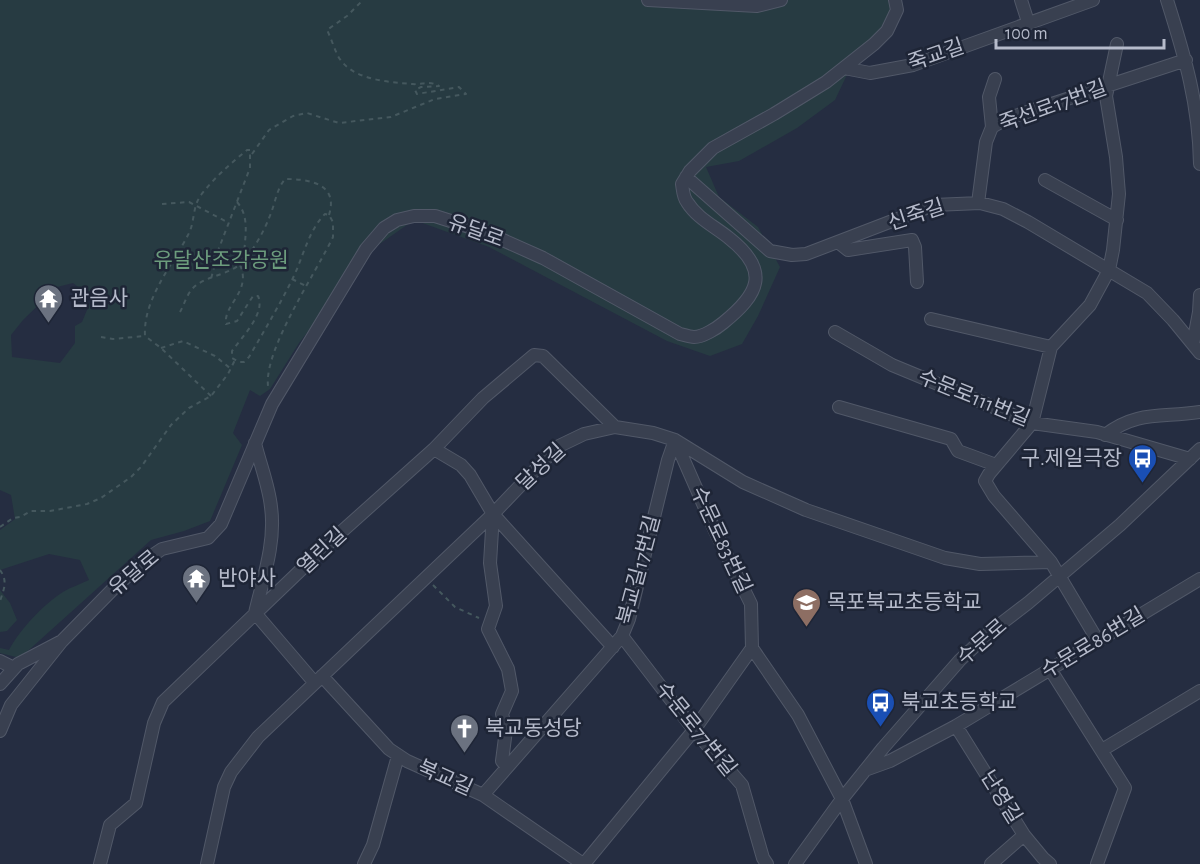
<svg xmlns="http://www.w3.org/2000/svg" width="1200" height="864" viewBox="0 0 1200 864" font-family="'Alegreya Sans','Noto Sans KR',sans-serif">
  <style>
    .green { fill: #273b42; fill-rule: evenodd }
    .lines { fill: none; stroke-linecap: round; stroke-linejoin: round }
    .minor-casing { stroke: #515868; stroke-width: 14 }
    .path { stroke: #45585e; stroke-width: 2; stroke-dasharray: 4.5 4.5; stroke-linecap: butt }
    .minor { stroke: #394050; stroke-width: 12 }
    .labels { text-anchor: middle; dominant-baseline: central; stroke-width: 5; stroke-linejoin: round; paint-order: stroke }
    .street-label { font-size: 21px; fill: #b6bbcb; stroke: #1e2536 }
    .park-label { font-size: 21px; fill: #6c9c7d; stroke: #1e2536 }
    .poi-label { font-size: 21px; fill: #b6bbcb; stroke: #1e2536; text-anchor: start }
  </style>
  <rect width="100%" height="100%" fill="#252d41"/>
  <path class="green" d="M0,0H896V26L854,60L835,100L797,128L739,161L706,167L719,197L758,227L780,267L758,316L742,344L710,356L667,341L489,247L414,220L374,248L299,343L270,389L260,396L250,390L233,433L242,445L210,521L184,531L151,540L20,658L0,653V648L9,650C21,628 43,605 63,592C71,587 81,584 89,580L80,560L49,554L0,570V530L15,519L11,495L0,490ZM73,283L92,298L82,322L75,326V343L60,363L12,357L11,335L23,320L57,287Z
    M0,590L10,603L17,620L7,631L0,632Z"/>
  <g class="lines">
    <defs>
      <path id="minor" d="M648,0L757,6L781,0
        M1021,0L1028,22
        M1167,0C1185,57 1199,104 1200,164
        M844,68L870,73L913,65L1093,0
        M992,127L989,97L995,79
        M686,177L770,251L792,255L806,254L934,205L980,203L1003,209L1028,222L1147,293L1173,320L1200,353
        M1045,180L1117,220
        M978,203L986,142L992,127L1006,119L1186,60
        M838,242L848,250L912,240L915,247L917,282
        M931,319L1051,347
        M835,332L892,365L1032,423L1097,432L1190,459
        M1193,344L1199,312L1200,295
        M839,407L951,439L958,451L996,465
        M1105,435C1138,410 1162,418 1200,412
        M675,440L715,531L751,604L752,648L798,715L842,799L866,864
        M255,443C260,464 269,486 271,507C276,542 263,579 255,613L314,682
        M434,449L461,465L470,475L493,514L613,647
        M493,514L490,563L496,606L488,629L508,669L512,691L502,714L506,730L502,761L507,767
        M1051,562L994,496L985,481L989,474L1032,423L1051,347L1090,305L1109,270L1113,250L1119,194L1116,157L1106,96L1117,44
        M622,636L694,730L742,785L763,858L767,864
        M0,661L14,668
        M1050,669L1125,788L1097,864
        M322,676L389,749L407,761L483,795L583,864
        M0,684L18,664L60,642
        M956,726L1024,835L1043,858L1050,864
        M0,731L11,705L62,641L115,587L147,559L162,549L208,538L221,524L272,404L366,249L384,228L397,220L414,216H435L485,232L543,258L680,334C684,335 690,337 694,337C703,337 717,328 723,323C759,294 771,271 729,238C714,226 697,218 687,202C683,197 683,190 682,184L690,171L713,148L774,114L826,82L874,44L887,31L897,10L895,0
        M1102,750L1200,691
        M865,770L890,761L956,726L1200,579
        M483,795L622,636L629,619L668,460L675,440
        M100,864L110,825L136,803L154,723L163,702L330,542L434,449L483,398L534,355L543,356L615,427
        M207,864L224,787L231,772L258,737L493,514L557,447L584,434L615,427L653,433L675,440L743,482L806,510L945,558L980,564L1051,562L1098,641
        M364,864L373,845L398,756
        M584,864L694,730L752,648
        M795,864L842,799L883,748L960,660L990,632L1028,603L1120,525L1200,449
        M991,864L1024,835"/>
    </defs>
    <use href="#minor" class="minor-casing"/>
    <path class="path" d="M252,154L269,130L293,116L307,113L339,123L391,117L435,99L466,94L459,87L417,94L415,90L421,87L439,86C429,80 422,85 412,84C388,82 351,80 338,56C334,48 331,38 327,30L347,16L363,0
      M237,202C251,218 244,239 244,259
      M162,204L189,202L229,223
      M240,265C252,291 223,305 226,324L237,321L253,296H258C266,313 242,337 232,351V358L239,362H244L249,357C264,331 279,306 292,280C303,258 308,231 325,214L329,215L333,222V237C316,273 264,349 268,386
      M292,279L306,286
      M180,312C184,305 187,294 193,288C207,274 233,276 246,258C255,247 264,231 269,218C275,205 276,190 285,179C308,179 339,183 329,215
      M101,337L113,339L145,336
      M161,348L183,341L215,356L231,369
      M211,396L161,348L145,336C143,299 172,266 188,235C195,223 192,207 201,195C214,178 230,164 247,150H250V168L219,248L211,279
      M0,527L13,518L20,517L31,511H50L87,504L101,498L131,477L141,467L171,425L189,408L211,396L228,374L235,360
      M0,570C8,581 4,589 0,601
      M433,585L455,607L479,618"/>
    <use href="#minor" class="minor"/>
  </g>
  <defs>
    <symbol id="temple-pin" viewBox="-11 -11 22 30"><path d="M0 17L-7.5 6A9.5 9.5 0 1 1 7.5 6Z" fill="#6b7280" stroke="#1e2536"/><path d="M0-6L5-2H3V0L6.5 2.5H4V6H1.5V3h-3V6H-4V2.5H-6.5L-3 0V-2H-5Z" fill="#fff"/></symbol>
    <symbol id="bus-pin" viewBox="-11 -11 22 30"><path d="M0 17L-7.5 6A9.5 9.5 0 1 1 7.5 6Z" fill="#1a4fb4" stroke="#1e2536"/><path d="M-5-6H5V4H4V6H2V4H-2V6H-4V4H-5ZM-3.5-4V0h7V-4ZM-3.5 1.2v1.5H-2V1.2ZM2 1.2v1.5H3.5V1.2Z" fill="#fff"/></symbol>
    <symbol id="school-pin" viewBox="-11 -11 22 30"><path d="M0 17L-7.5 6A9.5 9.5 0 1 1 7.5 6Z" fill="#8d6e63" stroke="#1e2536"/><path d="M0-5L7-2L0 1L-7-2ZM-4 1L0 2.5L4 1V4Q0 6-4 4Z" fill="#fff"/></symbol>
    <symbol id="church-pin" viewBox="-11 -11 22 30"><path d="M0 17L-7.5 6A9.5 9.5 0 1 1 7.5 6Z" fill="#6b7280" stroke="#1e2536"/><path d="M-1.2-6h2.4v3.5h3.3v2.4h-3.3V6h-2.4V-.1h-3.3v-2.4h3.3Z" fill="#fff"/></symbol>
  </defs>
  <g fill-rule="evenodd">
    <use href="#temple-pin" x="32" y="282" width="33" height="45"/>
    <use href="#bus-pin" x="1126" y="442" width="33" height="45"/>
    <use href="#temple-pin" x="180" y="562" width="33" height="45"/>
    <use href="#school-pin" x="790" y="586" width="33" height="45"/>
    <use href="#bus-pin" x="864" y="686" width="33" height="45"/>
    <use href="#church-pin" x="448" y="712" width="33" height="45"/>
  </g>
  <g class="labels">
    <g class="street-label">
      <text transform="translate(936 55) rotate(-19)">죽교길</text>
      <text transform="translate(1053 106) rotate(-20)">죽선로17번길</text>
      <text transform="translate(916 215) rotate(-18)">신죽길</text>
      <text transform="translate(476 231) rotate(20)">유달로</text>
      <text transform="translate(974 398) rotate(22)">수문로111번길</text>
      <text transform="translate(541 467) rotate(-43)">달성길</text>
      <text transform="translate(721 540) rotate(65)">수문로83번길</text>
      <text transform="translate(322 551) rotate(-43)">열린길</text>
      <text transform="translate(639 570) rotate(-75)">북교길17번길</text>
      <text transform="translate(134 573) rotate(-40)">유달로</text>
      <text transform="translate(982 642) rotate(-41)">수문로</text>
      <text transform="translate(1093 643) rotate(-31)">수문로86번길</text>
      <text transform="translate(696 729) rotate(51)">수문로77번길</text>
      <text transform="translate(445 778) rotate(24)">북교길</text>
      <text transform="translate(1001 797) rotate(58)">난영길</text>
    </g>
    <g class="park-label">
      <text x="221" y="260">유달산조각공원</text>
    </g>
    <g class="poi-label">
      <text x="70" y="298">관음사</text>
      <text x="1122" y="458" text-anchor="end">구.제일극장</text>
      <text x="218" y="578">반야사</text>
      <text x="827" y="602">목포북교초등학교</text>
      <text x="901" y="702">북교초등학교</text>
      <text x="485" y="728">북교동성당</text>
    </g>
  </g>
  <path d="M996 39v9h168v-9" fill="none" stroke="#b6bbcb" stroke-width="3"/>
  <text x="1005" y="39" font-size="18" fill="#b6bbcb" stroke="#1e2536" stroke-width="4.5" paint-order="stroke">100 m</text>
</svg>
